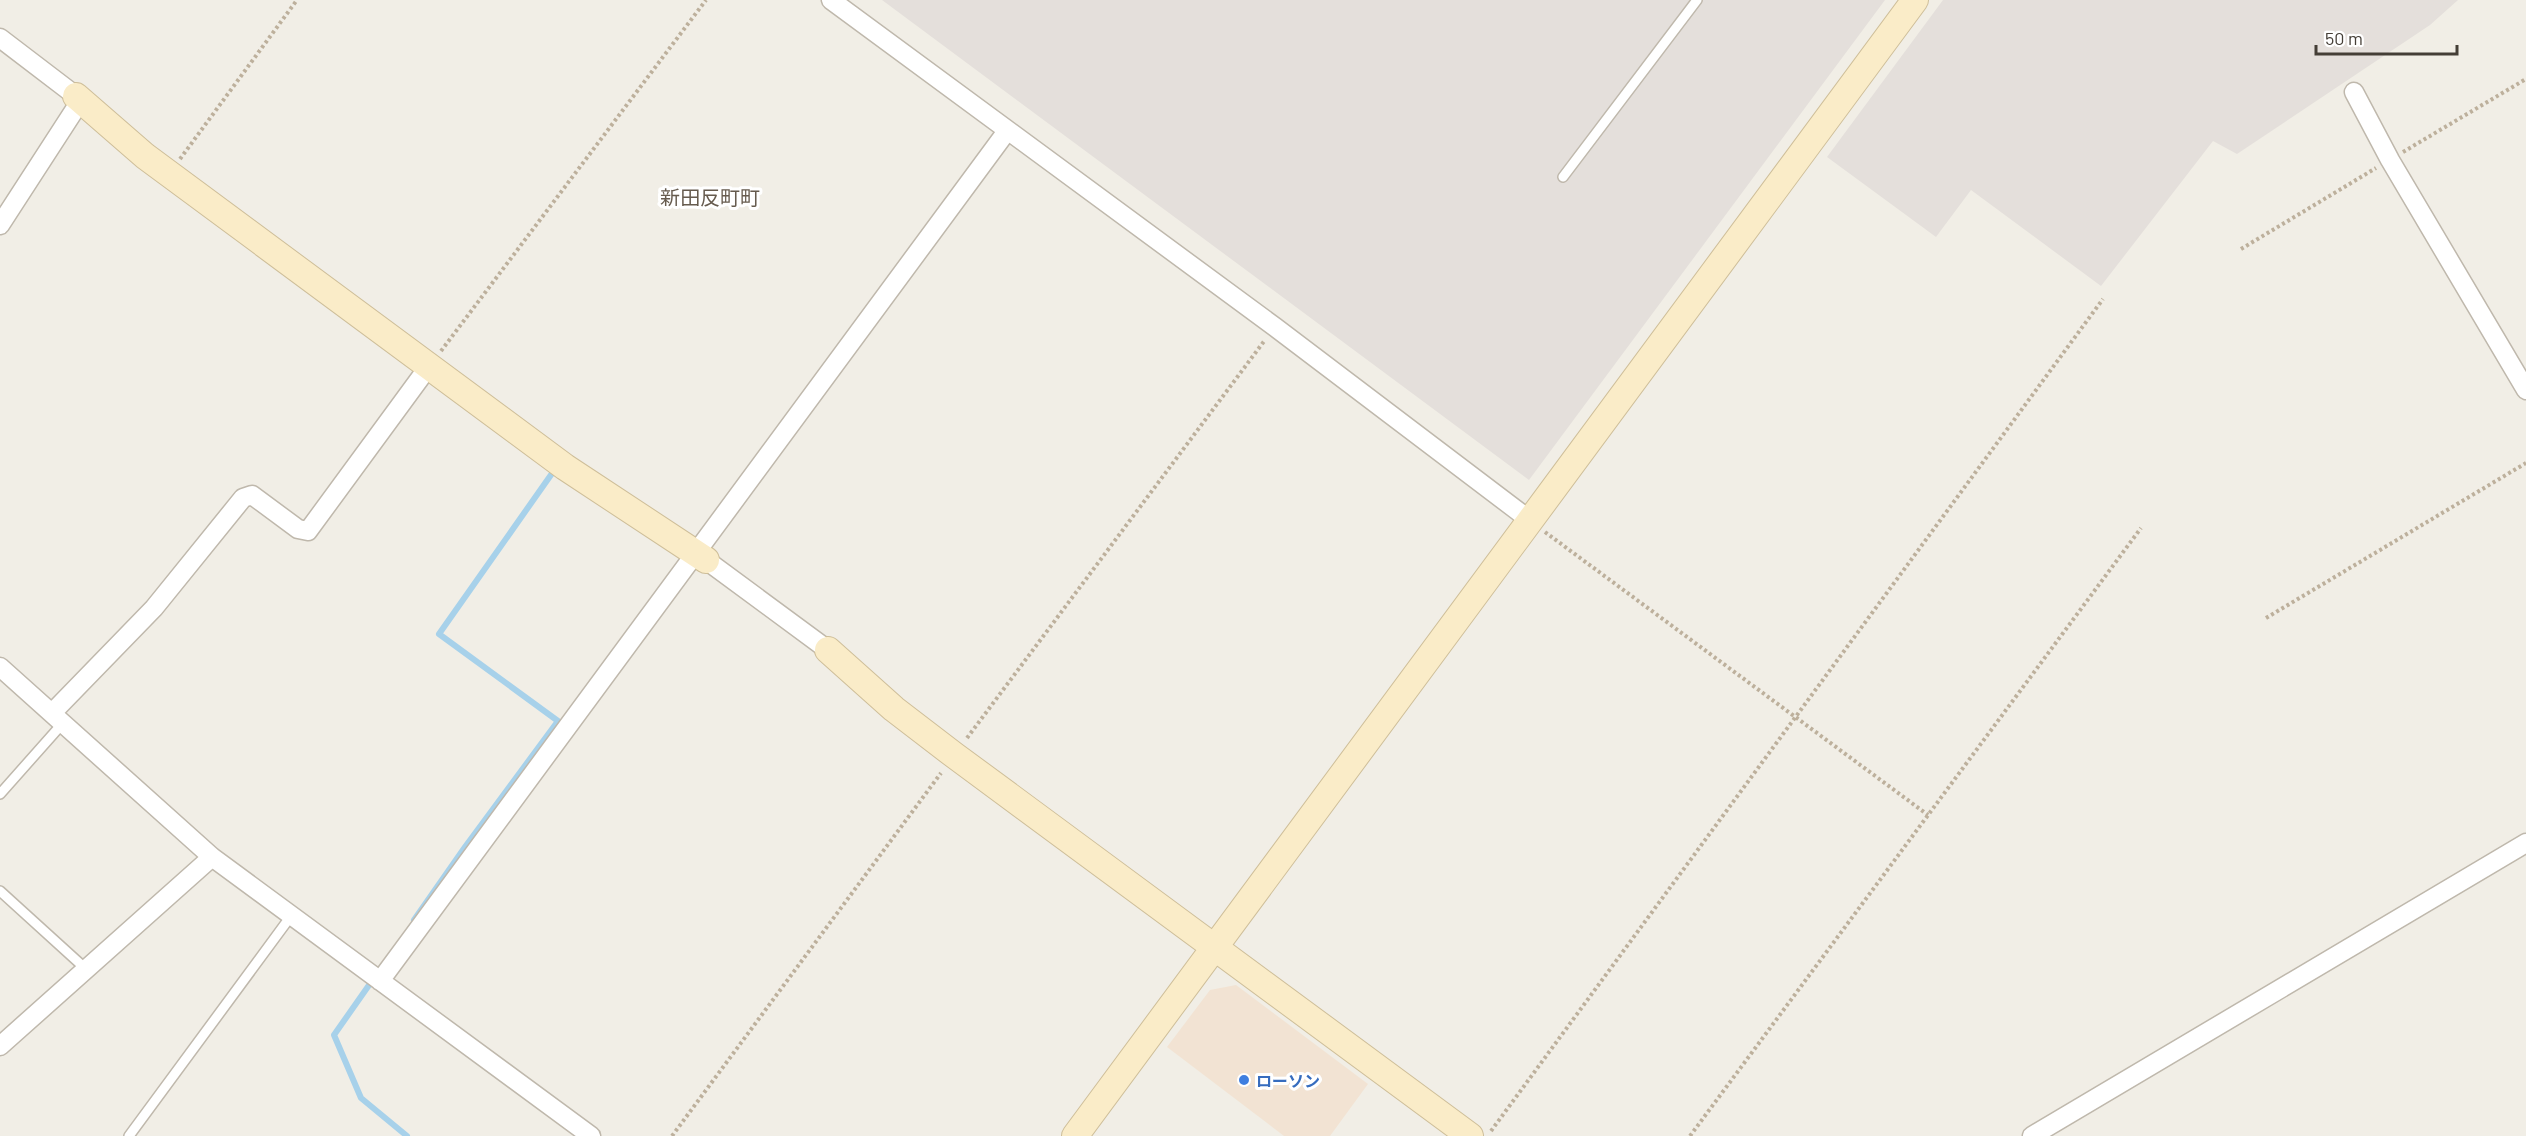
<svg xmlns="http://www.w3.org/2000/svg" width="2526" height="1136" viewBox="0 0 2526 1136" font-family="Barlow,'Noto Sans JP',sans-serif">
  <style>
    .commercial { fill: #f2e3d3 }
    .industrial { fill: #e4dfdb }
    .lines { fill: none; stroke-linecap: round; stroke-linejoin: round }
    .stream { stroke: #a7d1ea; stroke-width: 6 }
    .lane-casing { stroke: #bfb8ac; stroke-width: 12 }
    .street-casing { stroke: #bfb8ac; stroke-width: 21 }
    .secondary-casing { stroke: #cebe99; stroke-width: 28 }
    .path { stroke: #bdb09c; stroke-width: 4; stroke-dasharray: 3 3; stroke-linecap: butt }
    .lane { stroke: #fff; stroke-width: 9 }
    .street { stroke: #fff; stroke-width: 18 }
    .secondary { stroke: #faecc8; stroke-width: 26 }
    .shop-dot { fill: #3f7fe0; stroke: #fff; stroke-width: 2 }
    .labels { text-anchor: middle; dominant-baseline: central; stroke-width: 6; stroke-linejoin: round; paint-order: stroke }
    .shop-label { font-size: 16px; font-weight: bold; fill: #366cbe; stroke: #fff; text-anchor: start }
    .quarter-label { font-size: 20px; fill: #665b4e; stroke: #fff }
  </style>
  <rect width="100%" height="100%" fill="#f1eee6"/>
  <path class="commercial" d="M1236,985L1368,1084L1330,1136H1284L1167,1047L1210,990Z"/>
  <path class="industrial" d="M882,0H1885L1529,480Z
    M1943,0H2458L2430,25L2237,154L2213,141L2101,286L1971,190L1936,237L1827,157Z"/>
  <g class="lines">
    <path class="stream" d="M414,920L465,847L558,721L439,634L553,472
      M374,978L334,1035L361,1098L407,1136"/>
    <defs>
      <path id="lane" d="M1563,177L1697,0
        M0,794L63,723
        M0,891L87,970
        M129,1136L291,916"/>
      <path id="street" d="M831,0L1275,327L1531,521
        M0,38L76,96
        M2354,92L2390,160L2526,390
        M0,225L81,100
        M706,560L828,650
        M0,667L212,857L591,1136
        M52,713L154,608L243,498L252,495L298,529L308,531L429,366
        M380,981L1007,131
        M0,1046L212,857
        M2032,1136L2526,843"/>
      <path id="secondary" d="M76,96L145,156L565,467L706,560
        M828,650L894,709L954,755L1470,1136
        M1075,1136L1915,0"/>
    </defs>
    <use href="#lane" class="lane-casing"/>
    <use href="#street" class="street-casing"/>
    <use href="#secondary" class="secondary-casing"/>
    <path class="path" d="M2403,152L2526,79
      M180,159L297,0
      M2241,249L2376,168
      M441,351L706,0
      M1545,532L1928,815
      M2266,618L2526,463
      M967,738L1265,340
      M1491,1131L2103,299
      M672,1136L941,773
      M1690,1136L2141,528"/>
    <use href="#lane" class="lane"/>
    <use href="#street" class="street"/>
    <use href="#secondary" class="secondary"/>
  </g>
  <circle class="shop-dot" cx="1244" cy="1080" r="6"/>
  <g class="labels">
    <g class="shop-label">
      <text x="1256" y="1080">ローソン</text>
    </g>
    <g class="quarter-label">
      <text x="710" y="197">新田反町町</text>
    </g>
  </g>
  <path d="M2316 45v9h141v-9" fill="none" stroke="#443e36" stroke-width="3"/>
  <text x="2325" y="45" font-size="18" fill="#443e36" stroke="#ffffff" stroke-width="4.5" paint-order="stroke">50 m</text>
</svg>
